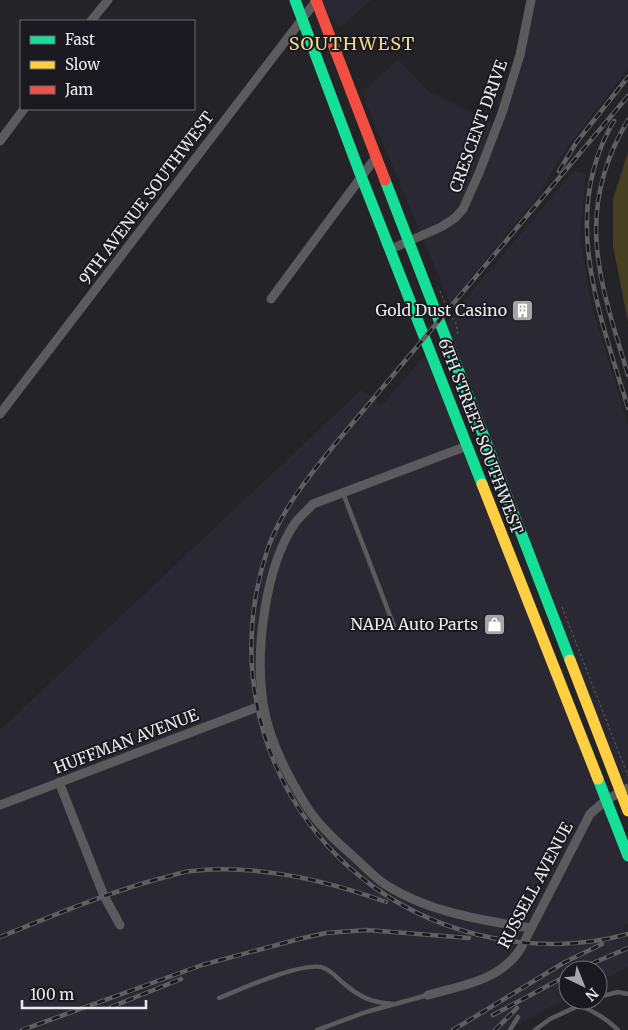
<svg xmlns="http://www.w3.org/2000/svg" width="628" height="1030" viewBox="0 0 628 1030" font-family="Merriweather,serif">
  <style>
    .built { fill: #2a2933 }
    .green { fill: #473f22 }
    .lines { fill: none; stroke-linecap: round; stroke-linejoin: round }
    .path { stroke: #605f62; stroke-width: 1; stroke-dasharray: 2.5 2.5; stroke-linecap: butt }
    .lane { stroke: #5b5a5d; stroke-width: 4.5 }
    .street { stroke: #5b5a5d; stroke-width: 9 }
    .fast { stroke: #16e098; stroke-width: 11 }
    .slow { stroke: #ffcf43; stroke-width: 11 }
    .jam { stroke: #f24e42; stroke-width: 11 }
    .rail-casing { stroke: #605f62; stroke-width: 4.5 }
    .rail { stroke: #1a191f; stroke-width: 2.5; stroke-dasharray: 8; stroke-linecap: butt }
    .labels { text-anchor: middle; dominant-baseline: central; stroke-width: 4; stroke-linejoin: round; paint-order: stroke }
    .street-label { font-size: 16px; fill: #eae9ed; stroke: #1a191f }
    .poi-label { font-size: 16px; fill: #eae9ed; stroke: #1a191f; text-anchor: end }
    .neighbourhood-label { font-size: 18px; letter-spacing: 1px; fill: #efd98b; stroke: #1a191f }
  </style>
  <rect width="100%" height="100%" fill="#242327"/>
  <path class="built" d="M316,0H371L340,28Z
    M530,0H628V68L567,148L535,200L450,303L362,93L398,59L429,92L497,126Z
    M574,171L586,174L580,237L590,300L628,425V789L620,791L441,328Z
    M430,349L628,856V924L623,926L628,942V967L598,982V970H568V998L507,1030H0V730L361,390L382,405Z"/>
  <path class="green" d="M628,152V322L613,246V199Z"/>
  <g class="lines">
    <path class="path" d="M440,291L447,308
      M449,314L456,323L458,335
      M562,607L628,776"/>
    <path class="lane" d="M343,493L394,626
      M598,997L618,992L628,994
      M219,998C239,990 305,960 324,968C331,971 337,977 342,982C358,996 371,1003 393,1004
      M578,1005C594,1011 606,1018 618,1030
      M317,1030L366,1012L428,995
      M510,1030L518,1017
      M535,1030L550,1019L591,1000"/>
    <path class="street" d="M91,21L108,0
      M0,141L24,109
      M391,249L441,227L455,218L463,209L479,173L502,113L520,55L531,0
      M271,299L376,157
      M0,414L316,1
      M467,446L313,504C308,510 300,516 295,523C265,567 255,651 263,703C268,737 287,775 305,804C317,824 337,842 354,857C364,866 374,877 386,885C429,912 480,920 530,928
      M59,782L104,896L120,925
      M0,805L263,705
      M428,995C463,985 500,981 521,948L590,814L606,800L628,788"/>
    <path class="fast" d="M295,0L361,176L482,484
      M385,180L570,660
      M598,779L628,856"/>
    <path class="slow" d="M482,484L598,779
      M570,660L628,811"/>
    <path class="jam" d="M316,0L385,180"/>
    <defs>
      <path id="rail" d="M628,96L335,444C309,476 282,509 268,548C209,723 313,903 493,938C537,947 585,946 628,934
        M628,120C573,212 600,281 628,375
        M614,121C559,213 600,315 628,408
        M559,171L576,143L628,77
        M0,937C52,916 104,894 158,879C169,877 180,872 191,871C256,864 326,880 386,902
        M577,970L628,948
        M111,1007L181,979
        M493,1015L568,975
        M22,1030L202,965L299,939L326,933L367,930L469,938
        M453,1030L565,962L602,944
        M495,1030L517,1008"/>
    </defs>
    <use href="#rail" class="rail-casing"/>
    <use href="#rail" class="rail"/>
  </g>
  <defs>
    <symbol id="building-square" viewBox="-11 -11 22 22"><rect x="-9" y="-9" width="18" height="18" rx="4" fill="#a5a4a8" stroke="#1a191f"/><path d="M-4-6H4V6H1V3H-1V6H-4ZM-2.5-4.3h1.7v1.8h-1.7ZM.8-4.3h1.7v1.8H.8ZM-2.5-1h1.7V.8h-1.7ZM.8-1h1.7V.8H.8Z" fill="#fff"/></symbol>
    <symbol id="shop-square" viewBox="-11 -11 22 22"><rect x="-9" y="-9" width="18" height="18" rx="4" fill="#a5a4a8" stroke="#1a191f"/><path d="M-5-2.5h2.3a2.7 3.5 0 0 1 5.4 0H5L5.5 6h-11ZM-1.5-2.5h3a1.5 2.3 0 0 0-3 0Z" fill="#fff"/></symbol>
  </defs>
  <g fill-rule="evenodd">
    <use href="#building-square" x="510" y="298" width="25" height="25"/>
    <use href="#shop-square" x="482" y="612" width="25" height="25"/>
  </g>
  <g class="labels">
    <g class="street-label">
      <text transform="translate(478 126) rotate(-70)">CRESCENT DRIVE</text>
      <text transform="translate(146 198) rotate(-53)">9TH AVENUE SOUTHWEST</text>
      <text transform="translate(481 436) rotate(69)">6TH STREET SOUTHWEST</text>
      <text transform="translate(126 741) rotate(-21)">HUFFMAN AVENUE</text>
      <text transform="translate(535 885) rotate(-62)">RUSSELL AVENUE</text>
    </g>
    <g class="poi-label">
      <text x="507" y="310">Gold Dust Casino</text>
      <text x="478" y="624">NAPA Auto Parts</text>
    </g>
    <g class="neighbourhood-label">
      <text x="352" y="43">SOUTHWEST</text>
    </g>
  </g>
  <rect x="20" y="20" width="175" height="90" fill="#1a191f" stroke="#6d6c71"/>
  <rect x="30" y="36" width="25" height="8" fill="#16e098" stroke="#6d6c71"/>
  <text x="65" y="45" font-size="15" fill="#eae9ed">Fast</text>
  <rect x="30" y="61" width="25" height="8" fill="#ffcf43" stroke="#6d6c71"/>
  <text x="65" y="70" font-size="15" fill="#eae9ed">Slow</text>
  <rect x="30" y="86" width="25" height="8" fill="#f24e42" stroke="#6d6c71"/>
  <text x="65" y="95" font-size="15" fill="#eae9ed">Jam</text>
  <g transform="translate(583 985) rotate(137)"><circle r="24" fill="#1a191f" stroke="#6d6c71"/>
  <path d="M0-4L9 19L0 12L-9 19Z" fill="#a5a4a8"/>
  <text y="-8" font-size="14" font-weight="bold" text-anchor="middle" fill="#eae9ed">N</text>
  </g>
  <path d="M22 1000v8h124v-8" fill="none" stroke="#eae9ed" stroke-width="2.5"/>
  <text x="30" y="1000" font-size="15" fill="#eae9ed" stroke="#1a191f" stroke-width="4" paint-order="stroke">100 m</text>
</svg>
